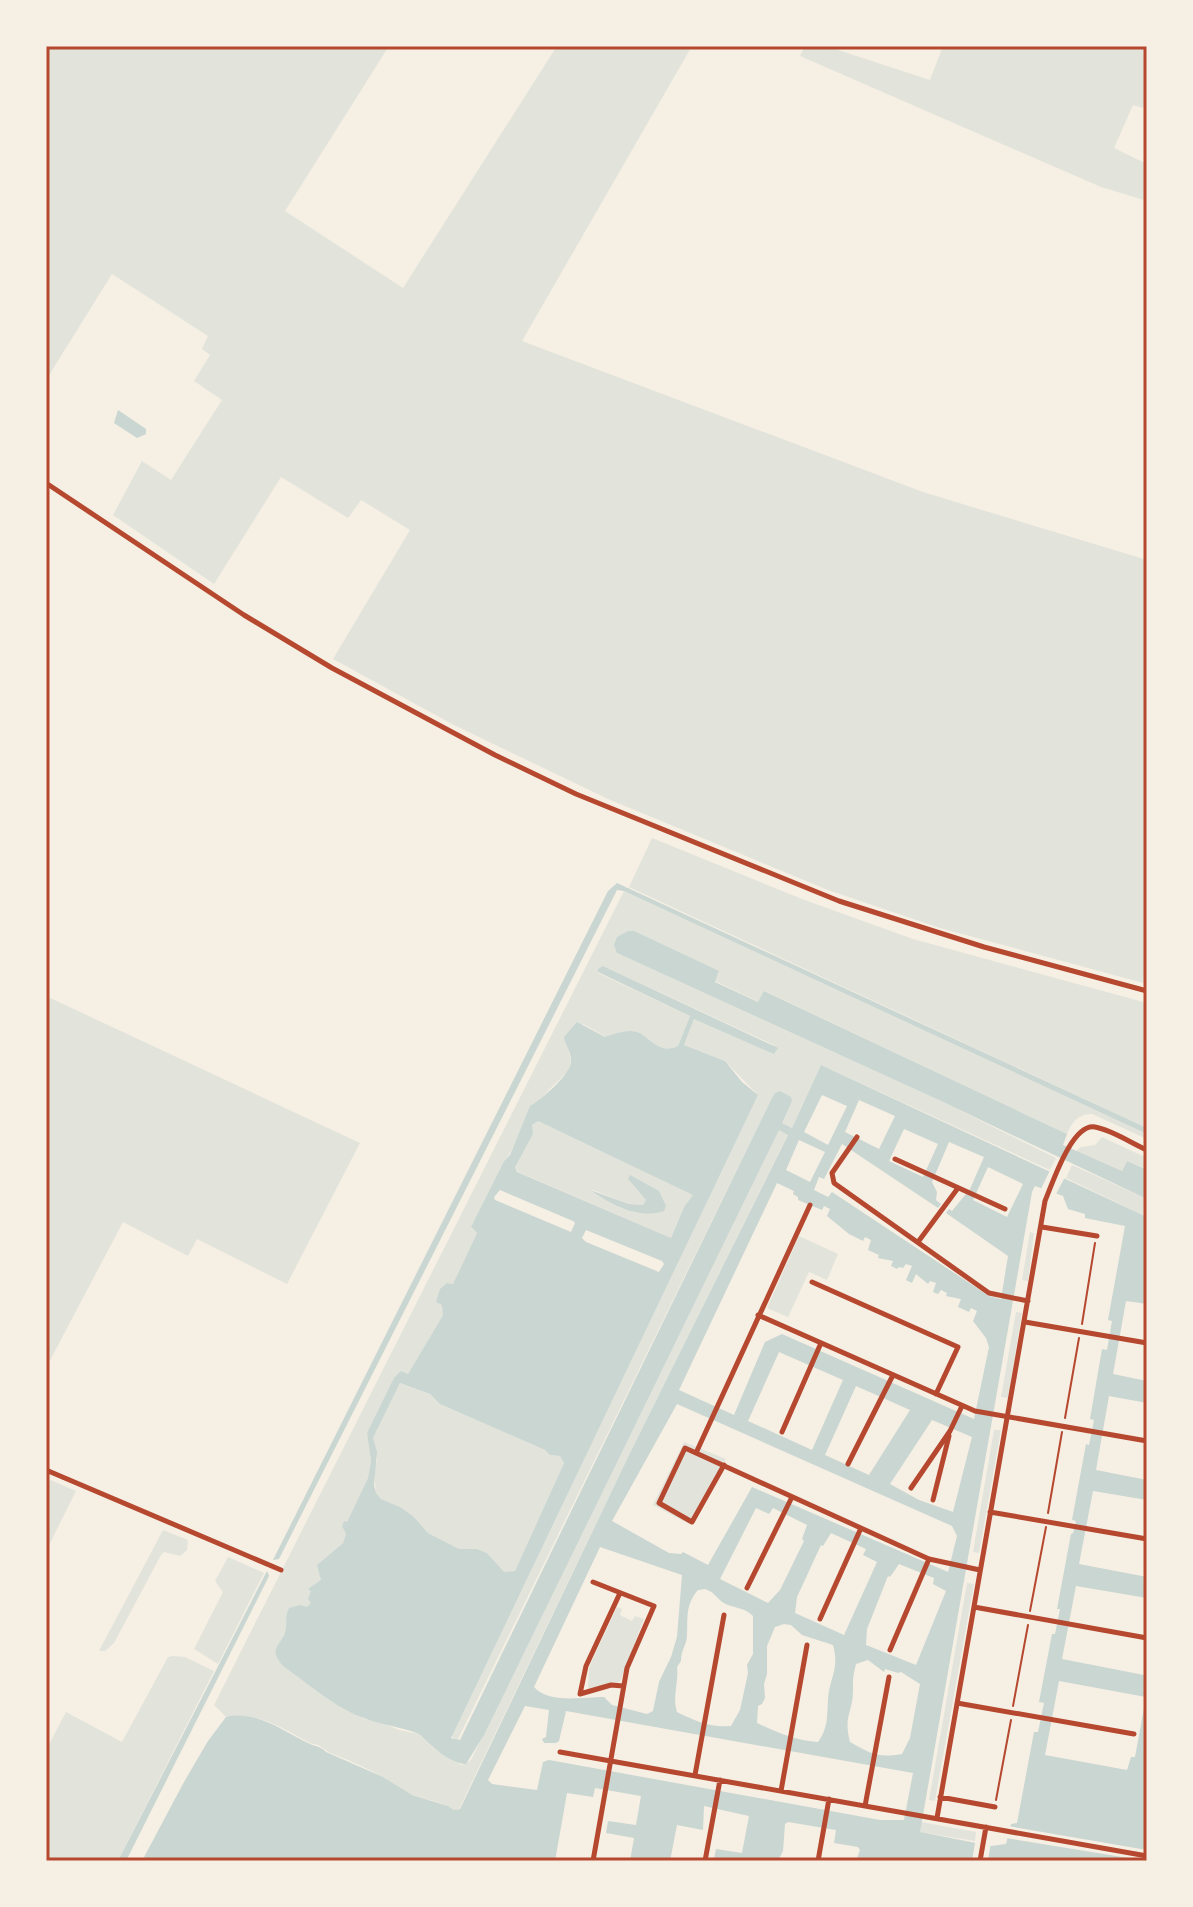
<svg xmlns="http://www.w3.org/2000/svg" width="1193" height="1907" viewBox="0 0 1193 1907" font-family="'Roboto Condensed',sans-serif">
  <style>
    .green { fill: #e2e4dc; fill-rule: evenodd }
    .water { fill: #c9d6d2; fill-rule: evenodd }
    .pier { fill: #f6efe4 }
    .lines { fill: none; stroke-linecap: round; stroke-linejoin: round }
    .path { stroke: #b5482f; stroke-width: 2 }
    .minor { stroke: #b5482f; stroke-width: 5 }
    .neatline { fill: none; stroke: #b5482f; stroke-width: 3 }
  </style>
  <rect width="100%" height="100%" fill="#f6efe4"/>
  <path class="green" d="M46,46H389L285,211L403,288L557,46H692L522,341L923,492L1147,560V984L940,928L828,890L608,799L452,724L333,659L410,530L361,500L348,518L281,477L214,584L113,515L142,461L171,480L222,400L194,381L210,355L202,349L208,336L112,274L46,380Z
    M805,46H826L930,80L943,46H1147V99L1143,108L1133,105L1114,148L1147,164V201L1101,187L800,56Z
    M652,838L802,899L913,939L1147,1003V1128L629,887Z
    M624,891L1147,1134V1139L1092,1114C1078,1114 1072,1122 1067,1134L765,991L759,1002L715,981L719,972L617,953L941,1101L1056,1158L1050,1170L821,1065L792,1128L782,1123L770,1102L457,1741L450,1734L758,1095L725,1061L684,1045L694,1019L776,1046L603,966L598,973L690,1016L678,1046C662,1053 655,1044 643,1035C633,1027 616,1033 606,1037L583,1024L568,1048L571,1062L568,1071C554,1085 539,1099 528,1115C519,1128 515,1150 504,1161L471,1228L477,1233L453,1284L447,1283L443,1315L408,1374L401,1371L367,1433L371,1461L368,1478L347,1522H344L342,1525L346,1534L343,1543L317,1565L322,1580L311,1591L312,1603L283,1635L298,1677L343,1708L365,1719L379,1721L399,1730L419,1734C431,1747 445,1758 462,1765L471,1760L779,1129L788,1134L629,1455L459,1809L454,1810C443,1802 425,1799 413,1795C402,1792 391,1781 381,1776C365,1767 346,1759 330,1753C326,1751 323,1748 320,1746C316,1744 311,1744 308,1742C283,1728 256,1711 226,1717L214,1705Z
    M46,996L360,1143L287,1284L197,1239L188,1256L123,1222L46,1368Z
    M538,1121L694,1195L684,1207L671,1238L518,1172L515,1167L532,1125ZM628,1179L664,1211L636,1213L591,1191L593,1190L629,1204L643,1205L646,1200Z
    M1102,1137L1147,1158V1170L1127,1161L1122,1171L1076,1151L1081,1147L1095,1145Z
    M1072,1165L1147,1199V1217L1066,1178Z
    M1030,1232L1034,1233L1028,1281L1022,1280Z
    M799,1236L838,1254L827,1280L809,1272L788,1317L767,1308Z
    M1016,1312L1022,1313L1008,1398L1001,1397Z
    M400,1383L430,1394L440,1404L545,1450L550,1455L560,1456L564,1463L515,1571L504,1573L487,1553L477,1549H459L428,1533L413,1516L400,1507L381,1499L376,1493L374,1472L377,1460L373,1438Z
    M994,1430H1001L979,1553L973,1552Z
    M684,1442L726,1459L689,1524L653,1505Z
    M46,1478L76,1491L46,1551Z
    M163,1530L188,1540L187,1550L180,1556L164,1552L161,1555L114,1643L105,1651H99Z
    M228,1557L264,1573L218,1664L194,1649L223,1592L215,1581Z
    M967,1583L974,1584L935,1801L929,1800Z
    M617,1607L622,1609L620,1615L632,1621L635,1616L644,1619L620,1682L588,1690L589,1667Z
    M173,1656L185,1657L214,1671L118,1861H46V1750L66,1712L122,1742L168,1657Z
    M921,1822L976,1832L975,1841L919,1832Z"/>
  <path class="water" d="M118,410L146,429V434L137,438L114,423Z
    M617,883L1147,1128V1134L624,891L617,890L279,1559L273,1560L608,891Z
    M628,931H634L719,971L715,982L758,1002L764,991L1067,1134L1063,1145L1122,1171L1127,1161L1147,1170V1199L941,1101L617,953L614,945L617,937Z
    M603,966L778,1048L774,1054L694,1019L684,1045L725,1061L742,1082L758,1095L451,1738L460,1740L770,1102L775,1093L780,1091L791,1097L792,1101L782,1123L792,1128L821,1065L1147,1217V1304L1126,1301L1113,1374L1147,1381V1403L1109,1396L1096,1470L1147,1480V1500L1093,1491L1079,1564L1147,1577V1598L1076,1586L1062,1659L1144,1675L1147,1666V1861H856L860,1850L858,1847L834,1843L836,1830L788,1822L785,1824L783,1851L779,1859L781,1861L714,1859L716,1849L742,1853L749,1816L704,1806L703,1830L677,1825L670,1861H630L634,1838L606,1833L608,1821L636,1825L641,1796L595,1788L593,1797L567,1793L555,1861H142L184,1782L208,1741L226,1717C258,1710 282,1731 310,1744C317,1747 320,1746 326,1752L383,1777L412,1795L448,1806L454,1810L460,1809L629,1455L788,1135L779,1130L484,1735L466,1764C448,1763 432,1746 419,1734C402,1727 382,1725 364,1718C337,1709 307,1683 283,1666C266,1646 283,1647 286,1628C287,1620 285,1616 289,1608L300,1605L307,1607L311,1603L308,1599L311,1591L308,1589L321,1580L317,1565L343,1543L346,1534L342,1526L344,1521L347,1522L368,1478L371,1461L367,1433L394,1378L401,1371L408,1374L443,1315L442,1305L436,1302L440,1289L447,1283L453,1284L477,1233L471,1227L504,1161L510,1155L530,1106C541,1100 570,1075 571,1062C572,1054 565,1044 564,1037L577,1022L605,1037C616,1033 633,1027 643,1035C655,1044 662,1053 678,1046L690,1016L598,972V969ZM822,1095L847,1106L828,1145L804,1132ZM859,1100L895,1116L879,1149L845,1132ZM538,1121L693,1195L684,1207L671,1238L517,1172L515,1167L533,1134L532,1125ZM904,1129L938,1144L923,1177L889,1161ZM799,1140L825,1152L810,1182L786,1170ZM949,1142L984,1157L970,1189L952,1211L949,1209L946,1213L1008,1256L1001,1299L989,1296L832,1192L828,1197L814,1190L819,1177L824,1179L842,1144L938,1208L941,1204L936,1200L937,1192L932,1182ZM988,1167L1023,1184L1007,1217L973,1200ZM777,1183L794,1191L793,1194L798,1197V1200L822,1210L824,1206L830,1209L827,1216L849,1234L863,1241L865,1237L871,1240L868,1250L879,1255L878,1258L893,1261L891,1266L897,1269L899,1267L903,1268L906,1264L912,1266L906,1280L912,1283L916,1274L928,1284L930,1281L936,1283L933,1292L938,1294L941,1290L947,1293L946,1296L961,1299L958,1307L969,1312L971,1308L977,1311L973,1321L986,1338L989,1347L974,1419L782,1334L765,1342L734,1415L679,1390ZM1035,1186L1063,1196L1068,1209L1085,1214V1218L1125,1226L1108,1320L1112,1321L1107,1350L1102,1349L1090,1419L1094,1420L1089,1445L1086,1444L1072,1520L1076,1521L1073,1533L1071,1534L1057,1609H1060L1055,1634H1052L1039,1702L1044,1703L1038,1732H1034L1017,1823L1011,1824L1006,1844L991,1846L920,1832L1032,1192ZM500,1190L573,1221L575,1223L571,1232L495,1200L494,1197ZM586,1230L662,1261L664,1264L659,1272L586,1242L582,1238ZM779,1352L843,1380L812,1450L748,1421ZM400,1383L430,1394L440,1404L545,1450L550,1455L560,1456L564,1463L515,1571L504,1572L487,1553L477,1549H459L428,1533L413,1516L400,1507L381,1499L376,1493L374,1485L377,1452L373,1438ZM856,1386L910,1410L869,1475L825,1455ZM677,1404L952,1526L957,1536L948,1572L752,1487L708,1565L683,1552L681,1554L669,1553L612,1521ZM932,1420L972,1437L953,1512L919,1500L890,1484ZM756,1508L769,1514L773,1508L807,1525L802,1539L804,1541L780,1590L768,1603L720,1579ZM831,1533L866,1549L863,1555L877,1562L844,1635L795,1613L797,1597L821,1545L823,1546ZM600,1547L682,1575L677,1637L671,1657L659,1682L653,1711L647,1714L612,1705L604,1697C583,1697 549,1704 534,1687ZM899,1564L934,1578L933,1584L946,1591L916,1665L866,1645L867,1629L888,1576L890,1577ZM705,1589C714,1592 715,1596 722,1602C733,1609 743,1606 753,1616V1654L747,1665L748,1673L740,1710L731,1726C711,1728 695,1721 677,1712C672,1695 679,1683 677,1667L681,1661C681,1649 687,1645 687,1635C688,1618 685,1605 698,1590ZM784,1624L791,1625L802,1635L833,1645C840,1670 829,1678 828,1700C827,1716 828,1729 818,1742C797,1741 778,1733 757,1723L758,1706L762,1704L765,1698L764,1684L767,1674V1646L775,1627ZM868,1660L884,1672L885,1669L898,1673L901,1672L920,1684L910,1738L902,1754C877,1758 872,1754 850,1742C843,1715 853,1713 853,1690C853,1676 853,1677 856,1664ZM1059,1681L1146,1697L1135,1757H1131L1127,1770L1045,1755ZM525,1706L549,1710L546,1737L542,1739L544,1743H556L559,1741L566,1711L913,1773L904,1820H880L549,1760L543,1762L537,1790L492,1784L488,1780Z
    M630,1175L659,1191L666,1206L664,1211C638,1220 611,1204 590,1190L629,1204L643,1205L646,1200L628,1179Z
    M267,1571L269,1576L126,1861H118Z"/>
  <path class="pier" d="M1051,1168L1066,1175L1054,1198L1040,1191Z
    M1008,1826L1147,1850V1861L1006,1838Z
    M976,1837L991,1842L988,1861H972Z"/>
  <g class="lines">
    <path class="path" d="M1082,1324L1095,1243
      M1065,1418L1079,1338
      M1048,1513L1062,1432
      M1030,1611L1046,1527
      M1013,1706L1028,1625
      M996,1800L1011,1720"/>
    <path class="minor" d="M46,483L244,615L332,668L495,755L576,794L839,901L984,947L1147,991
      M857,1137L832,1173L834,1183L989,1293L1028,1301
      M895,1159L1005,1209
      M1042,1227L1097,1236
      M918,1242L958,1188
      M812,1282L958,1347L936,1394
      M758,1315L975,1411L1147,1441
      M1025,1322L1147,1343
      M782,1432L821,1343
      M696,1453L810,1205
      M848,1464L893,1375
      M724,1465L692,1522L659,1503L685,1448L929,1559L980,1570
      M46,1470L281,1570
      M911,1488L950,1431L962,1406
      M933,1500L949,1436
      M990,1512L1147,1539
      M747,1588L792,1497
      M620,1593L586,1666L580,1694L611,1685L623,1686
      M974,1607L1147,1638
      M820,1619L861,1528
      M890,1650L929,1559
      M957,1703L1134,1734
      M560,1752L1147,1856
      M695,1775L724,1615
      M781,1791L807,1645
      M940,1797L995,1807
      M865,1806L889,1677
      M937,1818L1045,1201C1053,1182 1072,1123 1095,1127C1112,1130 1131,1143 1147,1150
      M593,1861L627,1668L654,1606L593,1582
      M705,1861L720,1780
      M818,1861L829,1799
      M980,1861L986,1827"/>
  </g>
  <rect width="1193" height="1907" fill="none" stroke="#f6efe4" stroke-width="96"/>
  <rect x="48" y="48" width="1097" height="1811" class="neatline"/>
</svg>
